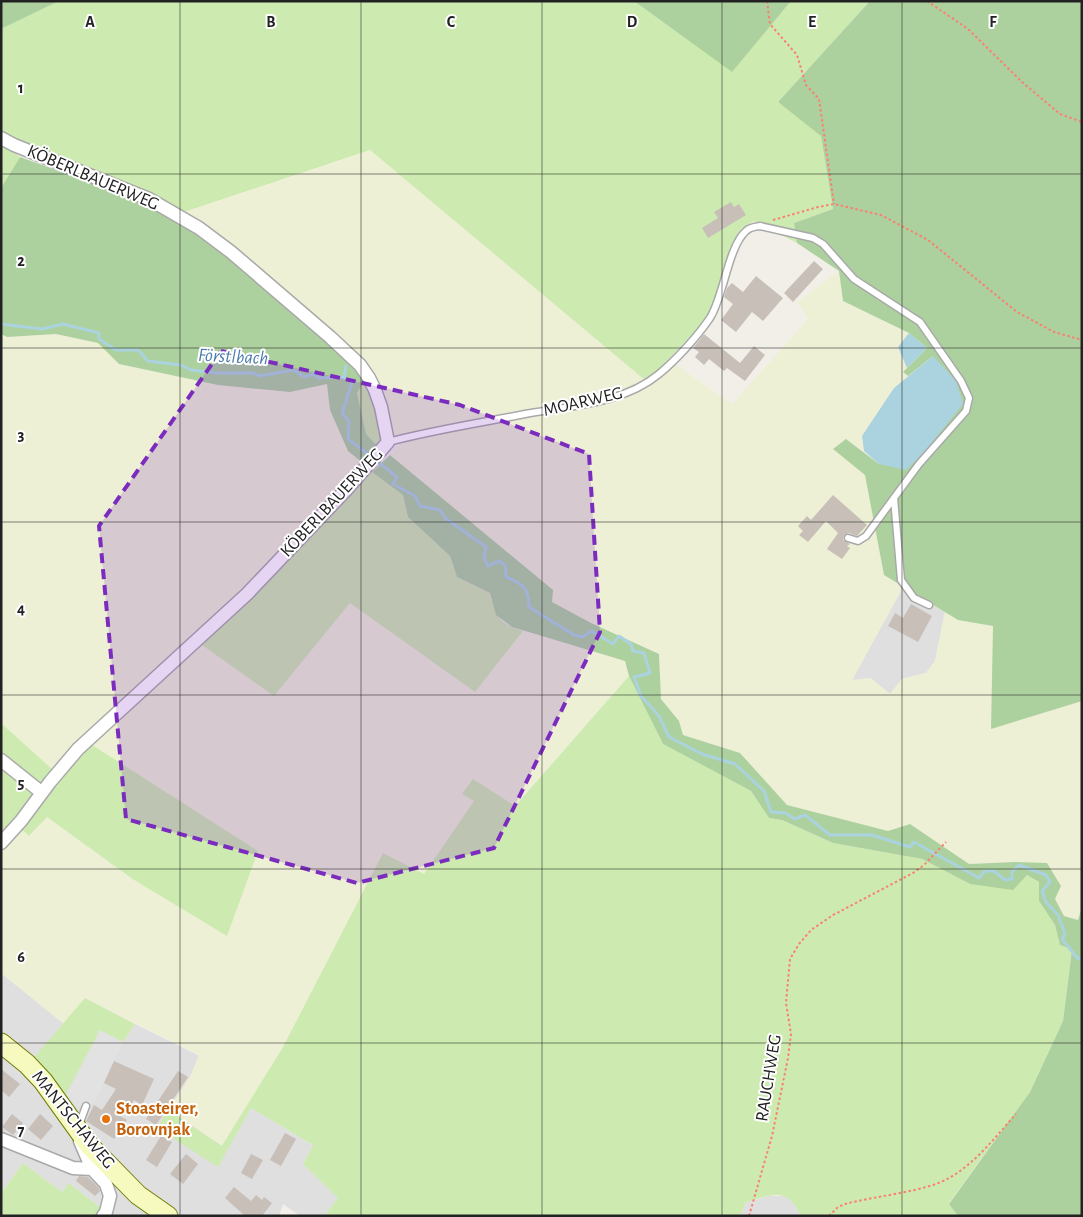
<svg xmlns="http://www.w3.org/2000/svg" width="1083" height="1217" viewBox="0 0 1083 1217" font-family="'Alegreya Sans',sans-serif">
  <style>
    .residential { fill: #e0dfdf }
    .farmland { fill: #eef0d5 }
    .grass { fill: #cdebb0 }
    .forest { fill: #add19e }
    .parking { fill: #e2e2e2 }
    .water { fill: #aad3df }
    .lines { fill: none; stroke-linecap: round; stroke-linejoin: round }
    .stream { stroke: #aad3df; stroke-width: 3 }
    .building { fill: #c7bfb8 }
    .lane-casing { stroke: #a9a9a9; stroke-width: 9 }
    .street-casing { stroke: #a9a9a9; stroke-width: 15 }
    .secondary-casing { stroke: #707d05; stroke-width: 21 }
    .path { stroke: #fa8072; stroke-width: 2; stroke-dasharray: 2.5 2.5; stroke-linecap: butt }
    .lane { stroke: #fff; stroke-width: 6 }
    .street { stroke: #fff; stroke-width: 12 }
    .secondary { stroke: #f7fabf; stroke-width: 19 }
    .marked { fill: #7b2cbf; fill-opacity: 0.2; stroke: #7b2cbf; stroke-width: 4; stroke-dasharray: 10 6; stroke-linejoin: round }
    .grid { fill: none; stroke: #222; stroke-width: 1; stroke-opacity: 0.55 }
    .food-dot { fill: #e8710a; stroke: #fff; stroke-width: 2 }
    .labels { text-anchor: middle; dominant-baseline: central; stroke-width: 4; stroke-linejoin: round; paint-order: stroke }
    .street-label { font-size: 18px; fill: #222; stroke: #fff }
    .food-label { font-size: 18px; font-weight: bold; fill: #c56008; stroke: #fff; text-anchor: start }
    .water-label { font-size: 19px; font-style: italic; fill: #4a7aab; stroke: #fff }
    .grid-label { font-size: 16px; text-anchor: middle; font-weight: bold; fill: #222; stroke: #fff; stroke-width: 4; stroke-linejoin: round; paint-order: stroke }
  </style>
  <rect width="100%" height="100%" fill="#f2efe9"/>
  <path class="residential" d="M903,587L945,612L935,661L926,673L902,679L890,694L852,680Z
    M1,973L64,1024L25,1068L100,1030L123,1042L135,1024L200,1056L190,1077L157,1128L251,1108L313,1145L303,1164L339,1198L324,1216H300L283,1204L279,1216H97L101,1208L69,1183L62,1192L23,1163L1,1193Z
    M769,1196H786L792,1200L801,1216H740L746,1202Z"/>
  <path class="farmland" d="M370,150L646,381L616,393L567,404L401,435H395L390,431L181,213Z
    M839,271L843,301L909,333L898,347L907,368L903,372L908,376L894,388L862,436L864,451L846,439L865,475L884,575L903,587L852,680L871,678L890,694L902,679L926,673L935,661L945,612L958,620L993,626L991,728L1082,701V907L1078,920L1064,916L1055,899L1061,886L1015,862L969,864L910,824L888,831L787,805L740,753L683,735L679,721L661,699L659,654L591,623L551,602L553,590L390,455L400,444L419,437L599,403L636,393L651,385L675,364L732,404L808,319L797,302Z
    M1,334L7,337L56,334L98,343L119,364L218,385L290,392L328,384L330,410L348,451L364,464L240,593L53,770L1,723Z
    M350,603L475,692L523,631L625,661L629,676L514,806L474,801L424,874L383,853L283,1047L222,1146L168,1110L190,1077L199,1055L85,998L64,1024L1,973V851L21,829L30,836L47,817L131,879L89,743L131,702L202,645L274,696Z"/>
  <path class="grass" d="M59,1H634L732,71L791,1H870L778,102L821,135L833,209L794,223L797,243L754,221L741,229L730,253L713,304L705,321L658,370L646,381L370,150L181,213L1,133V29Z
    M1,142L20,157L1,188Z
    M364,381L372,392L382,440L379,448L366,435L357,393Z
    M372,472L403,495L408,517L450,556L457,577L490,593C496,617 498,623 523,631L475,692L350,603L274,696L202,645L292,551Z
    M629,676L663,744L751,791L769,818L782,820L833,843L922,859L970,884L1027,875L1039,882V901L1055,925L1060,944L1072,948L1063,1021L1030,1092L949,1203L958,1216H801C787,1186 773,1195 746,1202L740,1216H324L338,1198L303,1164L313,1145L251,1108L218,1167L157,1128L168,1110L222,1146L283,1047L383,853L424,874L474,801L462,794L473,779L515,806Z
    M1,723L53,770L1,839Z
    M89,743L258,851L227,936L131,878L47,817L29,836L21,829L45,794Z
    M85,998L135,1024L123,1042L100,1031L63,1099L31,1061Z
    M23,1163L62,1192L69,1183L101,1208L97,1216H1V1193Z"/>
  <path class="forest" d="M1,1H59L1,29Z
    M634,1H791L732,72Z
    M870,1H1082V701L991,729L993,626L958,620L884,575L865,475L833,449L846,439L879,464L933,356L908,376L903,372L927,348L909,333L843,301L839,271L797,243L794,223L833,209L821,136L778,102Z
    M20,157L134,198L207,238L318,333L354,367L364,381L357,393L366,434L379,448L364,464L348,451L330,410L327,384L290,392L218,385L119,364L98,343L56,334L7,337L1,334V188Z
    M390,455L553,590L552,602L591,623L659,654L661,699L679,721L683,735L740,753L787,805L888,831L910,824L969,864L1015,862L1047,863L1061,886L1055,899L1064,916L1078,920L1082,907V1216H958L949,1204L1030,1092L1063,1021L1072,949L1060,945L1055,925L1039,901V882L1027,875L1013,890L970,884L922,859L833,843L782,820L769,818L751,791L663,744L629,676L625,661L512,627L496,615L490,593L457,577L450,556L408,517L403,495L372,472Z"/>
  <path class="parking" d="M100,1030L123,1042L94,1104L83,1107L81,1110L66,1095Z"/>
  <path class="water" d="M909,333L927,348L907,368L898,347Z
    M933,356L956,381L963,404L924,452L906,470L879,464L864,451L862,436L894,388Z"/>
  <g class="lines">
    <path class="stream" d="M1,324L42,329L63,324L99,333V339L116,350H138L148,361L181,365L191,370L216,373H253L260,376L293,370L305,377L314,374L318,378L344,377L352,382L342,414L349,421L348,439L372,457
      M344,377L346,366
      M377,461L397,477L393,484L415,496L420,506L440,510L445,518L486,547L484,558L488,566L499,561L505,565L506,577C523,584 529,588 529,607L574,635L582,637L592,631L613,644L619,636L631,644L633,651L644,653L650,673L634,677L641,696L659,716L669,737L702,754L735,764L764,791L771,812L785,813L795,819L805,815L830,835H872L910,847L914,842L979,878L985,871H994L1005,880L1012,879V872L1019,865L1046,875L1050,882L1042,891L1046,902L1058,915L1065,934L1062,939L1078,959L1082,957"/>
  </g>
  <path class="building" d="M731,202L734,207L739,204L746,215L708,238L702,228L718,218L714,212Z
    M814,261L823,269L793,302L784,293Z
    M756,276L783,298L763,321L752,312L736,332L721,320L733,304L724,297L727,288L732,283L743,292Z
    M704,334L740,363L754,346L765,355L745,381L727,368L724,371L709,359L704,365L695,357L699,352L693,348Z
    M833,495L867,525L857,536L849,533L844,535L843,540L850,544L847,546L850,548L842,559L827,549L838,533L826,521L808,542L799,535L803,531L798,526L807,516L811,520Z
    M911,604L932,616L918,642L888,626L895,613L903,618Z
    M114,1061L154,1079L142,1105L134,1100L132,1104L129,1102L120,1116L127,1120L114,1139L86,1121L94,1105L102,1110L116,1089L104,1083Z
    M1,1069L20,1084L9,1097L1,1090Z
    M178,1071L188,1077L156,1125L146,1119Z
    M12,1114L23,1123L13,1135L2,1127Z
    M40,1114L53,1126L41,1140L28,1129Z
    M285,1133L296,1139L281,1166L270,1160Z
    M161,1136L172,1142L157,1167L146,1160Z
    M186,1154L198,1164L183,1184L170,1174Z
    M251,1154L263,1160L252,1179L241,1173Z
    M79,1176L88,1177L99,1188L100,1191L95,1196L76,1181Z
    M234,1187L251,1201L256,1195L262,1200L264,1197L272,1203L262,1216H245L225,1198Z"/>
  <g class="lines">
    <defs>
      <path id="lane" d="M388,442C433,430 479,423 525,414C570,406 623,404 659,374C676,360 697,337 710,318C724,296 728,247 746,231C750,227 754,227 760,226L813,238L823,244L854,279L920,322L961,381L969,398L966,411L919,464L866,536L858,541L848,538
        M894,498L901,580L914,598L929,605
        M79,1125L86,1106"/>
      <path id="street" d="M1,138L14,145L149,199L199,228L231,252L330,337L360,365L369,378L375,390L381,407L388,442L346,490L247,594L78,749L50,782L21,821L1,843
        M1,760L41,792
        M1,1139L73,1168L92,1169
        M80,1141L92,1169L106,1184L110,1196L106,1212L103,1216"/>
      <path id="secondary" d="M1,1043L27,1064L43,1081L89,1145L138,1195L168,1216"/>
    </defs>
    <use href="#lane" class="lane-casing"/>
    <use href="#street" class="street-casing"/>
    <use href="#secondary" class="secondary-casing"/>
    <path class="path" d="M767,1L770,24L797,55L806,85L819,99L834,204
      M927,1L968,29L1022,82L1060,114L1082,122
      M773,220L818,207L834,204L881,215L928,240L1017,312L1054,332L1082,340
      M749,1216L772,1136L788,1058L791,1034L786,1003L790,959L799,944L811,930L833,915L913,873L924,865L946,842
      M829,1216L838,1207L845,1204C874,1196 925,1192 949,1178C976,1163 996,1136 1016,1114"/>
    <use href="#lane" class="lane"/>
    <use href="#street" class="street"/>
    <use href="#secondary" class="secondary"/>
  </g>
  <path class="marked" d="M221,351L460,405L589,454L600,632L494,848L357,883L126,819L99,526Z"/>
  <path class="grid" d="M180,1V1216M361,1V1216M542,1V1216M722,1V1216M902,1V1216M1,174H1082M1,348H1082M1,522H1082M1,695H1082M1,869H1082M1,1043H1082"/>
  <circle class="food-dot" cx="106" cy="1119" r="5"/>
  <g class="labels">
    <g class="street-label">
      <text transform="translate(93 178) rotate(23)">KÖBERLBAUERWEG</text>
      <text transform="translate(583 402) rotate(-13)">MOARWEG</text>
      <text transform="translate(332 503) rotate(-47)">KÖBERLBAUERWEG</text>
      <text transform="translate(769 1078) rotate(-81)">RAUCHWEG</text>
      <text transform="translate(73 1120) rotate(51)">MANTSCHAWEG</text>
    </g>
    <g class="food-label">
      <text x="116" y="1109">Stoasteirer,<tspan x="116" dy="21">Borovnjak</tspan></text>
    </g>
    <g class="water-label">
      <text transform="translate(233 357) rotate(3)">Förstlbach</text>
    </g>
  </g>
  <g class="grid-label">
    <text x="90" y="27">A</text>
    <text x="271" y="27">B</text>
    <text x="451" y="27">C</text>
    <text x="632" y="27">D</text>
    <text x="812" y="27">E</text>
    <text x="993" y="27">F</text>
    <text x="21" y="93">1</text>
    <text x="21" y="266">2</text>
    <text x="21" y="440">3</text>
    <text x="21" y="614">4</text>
    <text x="21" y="788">5</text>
    <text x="21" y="962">6</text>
    <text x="21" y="1136">7</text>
  </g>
  <rect width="1083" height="1217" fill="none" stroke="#222222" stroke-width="5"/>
</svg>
